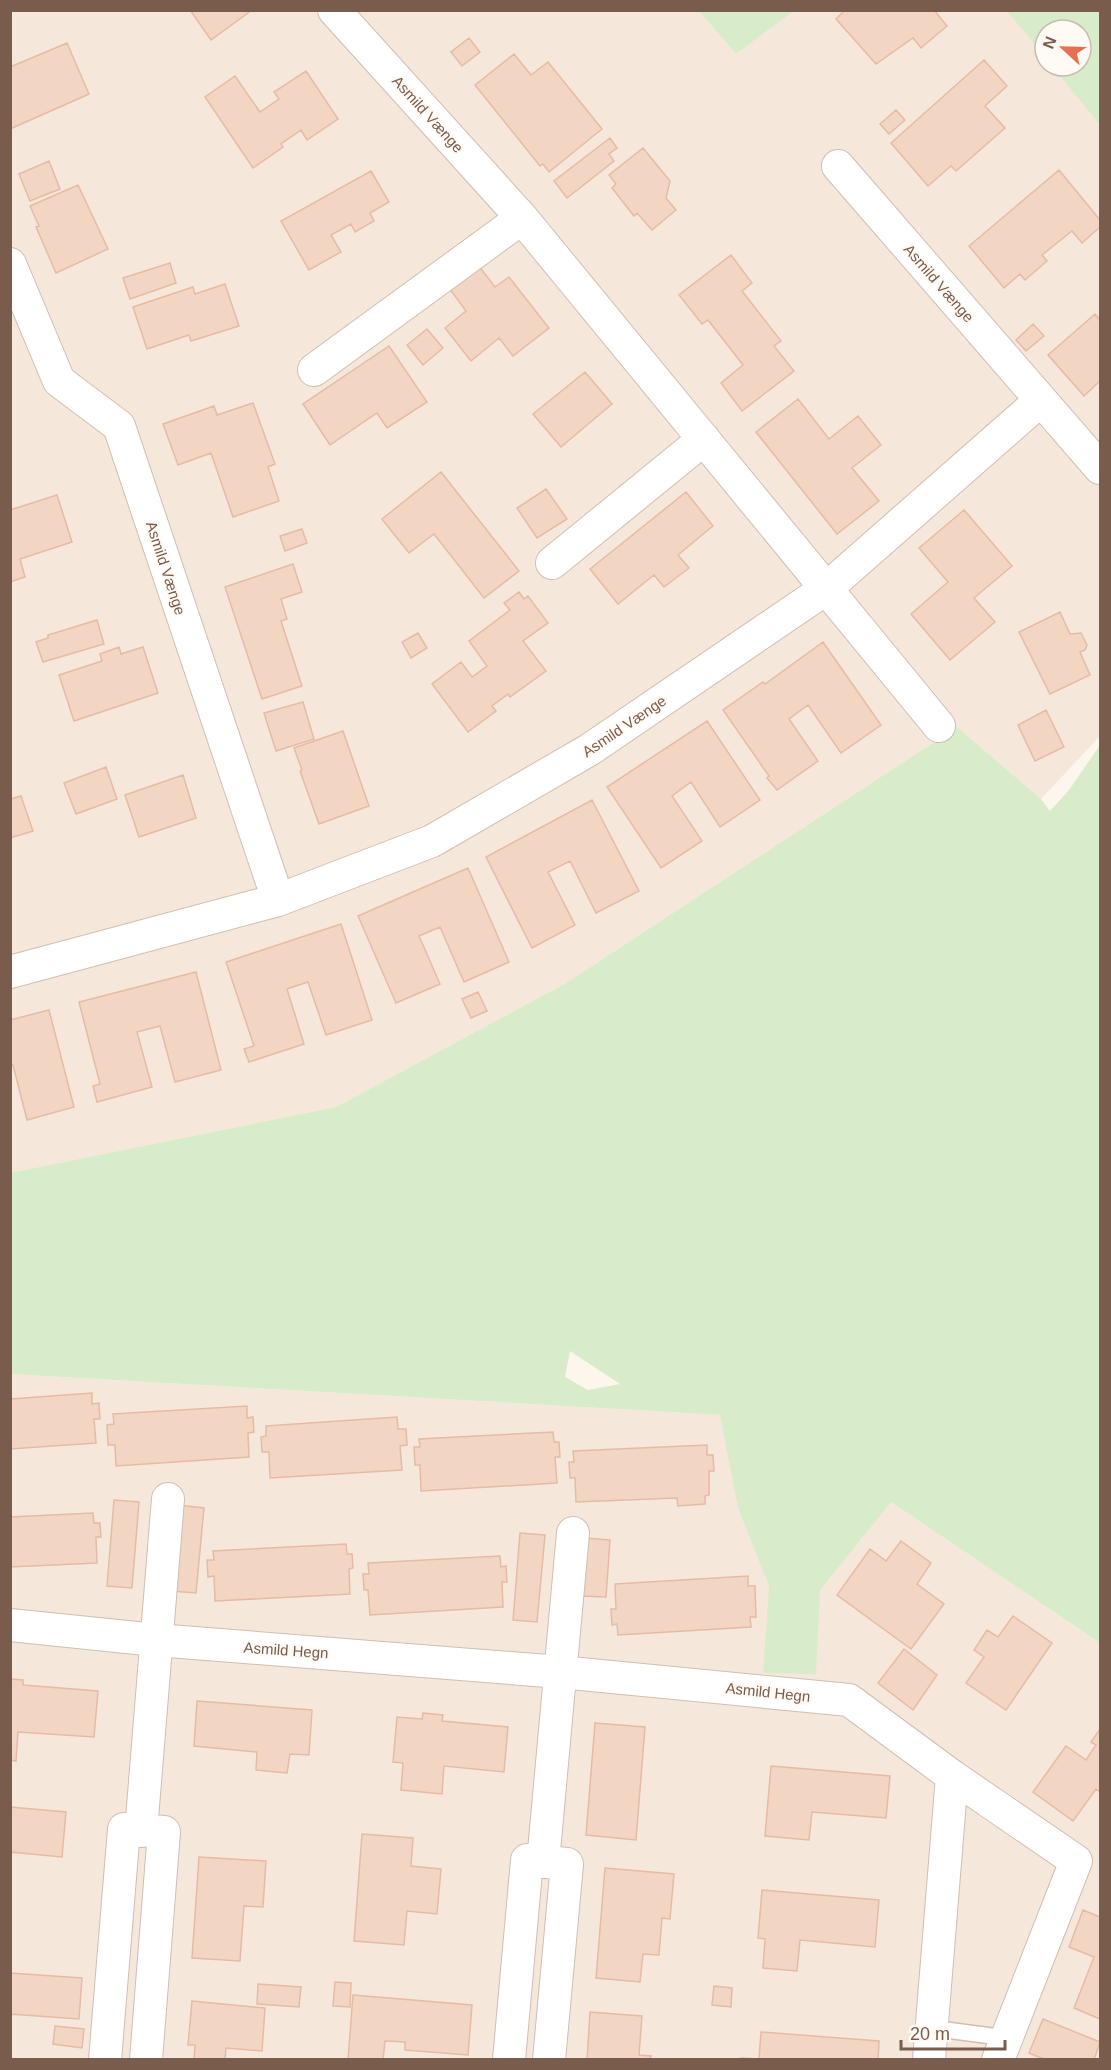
<svg xmlns="http://www.w3.org/2000/svg" width="1111" height="2070" viewBox="0 0 1111 2070" font-family="Helvetica,sans-serif">
  <style>
    .residential { fill: #f5e8da }
    .green { fill: #d8ecc9; fill-rule: evenodd }
    .building { fill: #f3d5c3; stroke: #e6bba3; stroke-width: 1.5 }
    .lines { fill: none; stroke-linecap: round; stroke-linejoin: round }
    .lane-casing { stroke: #d1beb0; stroke-width: 18 }
    .street-casing { stroke: #d1beb0; stroke-width: 34 }
    .lane { stroke: #fff; stroke-width: 15 }
    .street { stroke: #fff; stroke-width: 32 }
    .labels { text-anchor: middle; dominant-baseline: central; stroke-width: 4.5; stroke-linejoin: round; paint-order: stroke }
    .street-label { font-size: 15px; fill: #7a5c4d; stroke: #fffaf3 }
  </style>
  <rect width="100%" height="100%" fill="#fdf6ec"/>
  <path class="residential" d="M11,11H699L736,54L794,11H1013L1045,51V66H1057L1100,120V736L1041,799L957,727L566,983L336,1107L11,1173Z
    M10,1374L720,1415L891,1502L1100,1643V2059H11Z"/>
  <path class="green" d="M699,11H794L736,54Z
    M1007,11H1100V125L1052,66H1081V30H1045V57Z
    M957,727L1041,799L1050,811L1069,790L1100,745V1643L891,1502L820,1590L816,1674L763,1673L769,1586L738,1508L720,1415L11,1374L10,1173L336,1107L566,983ZM570,1351L620,1384L588,1390L565,1377Z"/>
  <path class="building" d="M190,10H252L211,40Z
    M845,10H934L947,26L921,48L913,38L876,64L836,19Z
    M469,38L480,52L462,66L451,52Z
    M67,43L89,94L10,129V67Z
    M514,54L531,75L548,62L602,129L549,172L543,164L540,166L475,85Z
    M984,60L1007,86L985,106L1005,128L956,171L951,166L928,186L891,143Z
    M306,71L338,119L307,140L301,130L281,144L283,147L253,168L205,97L235,76L260,112L279,99L274,92Z
    M896,110L905,120L889,134L880,124Z
    M610,138L617,148L609,154L614,161L567,198L554,181Z
    M643,148L670,181L666,198L676,210L652,230L637,213L634,216L612,188L616,184L609,175Z
    M49,161L60,189L30,201L19,174Z
    M1059,170L1100,220V227L1082,243L1072,231L1042,255L1047,261L1025,280L1020,274L1004,288L969,246Z
    M371,171L389,202L370,213L374,221L355,232L351,224L331,235L341,252L309,270L281,221Z
    M78,185L108,249L56,273L36,227L39,226L30,206Z
    M731,255L752,283L742,291L781,341L774,346L794,371L742,411L721,383L743,365L708,320L702,324L679,295Z
    M170,263L176,283L130,299L123,278Z
    M478,265L495,287L509,277L549,328L513,356L499,338L471,361L445,328L466,311L449,288Z
    M225,284L239,326L191,341L189,335L147,349L133,307L193,287L195,294Z
    M1095,314L1100,320V381L1084,396L1048,355Z
    M1033,324L1044,336L1026,351L1016,340Z
    M427,329L443,348L423,365L407,345Z
    M389,346L427,402L387,428L377,413L330,445L303,404Z
    M585,372L612,404L561,447L533,414Z
    M798,399L829,439L858,416L881,445L852,468L879,501L837,534L756,432Z
    M253,403L275,464L268,467L279,501L233,517L211,453L178,465L163,424L214,406L217,415Z
    M441,472L519,571L484,598L434,534L409,553L382,519Z
    M546,489L567,519L537,538L517,508Z
    M686,492L713,526L678,555L689,568L664,587L654,575L618,604L590,569Z
    M57,495L72,542L20,559L25,577L10,582V510Z
    M964,510L1012,566L974,598L995,622L950,660L911,614L948,582L919,548Z
    M302,529L307,543L285,551L280,536Z
    M293,564L302,592L281,599L287,619L281,621L302,686L262,699L225,587Z
    M519,592L524,599L528,596L548,623L523,641L546,671L510,697L508,694L492,706L496,711L468,732L432,684L461,662L472,677L487,666L469,641L510,610L504,603Z
    M1060,612L1070,634L1081,633L1087,645L1085,650L1080,652L1090,675L1050,694L1019,632Z
    M97,620L104,644L43,662L36,642L48,638V635Z
    M418,633L427,648L411,658L402,642Z
    M823,642L881,725L841,753L808,705L789,719L818,761L777,790L767,778L769,776L723,710L763,682L765,684Z
    M119,647L121,654L143,647L158,693L74,721L59,675L102,661L100,654Z
    M303,702L314,739L276,751L264,713Z
    M1046,710L1064,747L1035,761L1018,725Z
    M707,721L760,800L720,827L691,782L672,796L702,841L661,868L607,787Z
    M343,731L369,806L319,824L300,771L302,770L294,748Z
    M106,767L117,799L76,814L64,783Z
    M183,775L196,818L139,837L125,795Z
    M21,796L33,831L10,838V799Z
    M592,800L639,891L596,913L570,861L548,872L575,925L532,948L486,857Z
    M468,868L509,962L464,982L440,927L419,936L440,984L396,1003L358,916Z
    M341,924L372,1020L326,1035L308,982L287,989L304,1044L249,1062L244,1049L254,1046L226,962Z
    M196,972L221,1070L175,1082L160,1026L137,1032L152,1087L97,1102L93,1086L100,1084L79,1002Z
    M478,992L487,1011L471,1018L462,999Z
    M49,1010L74,1107L27,1120L13,1065H10V1020Z
    M92,1393V1404L99,1403L100,1419H94L96,1443L10,1449V1399Z
    M247,1406V1418L253,1417L254,1432L248,1433L249,1457L116,1466L115,1445H108L107,1425L114,1424L113,1414Z
    M397,1417L398,1429H406L407,1445L400,1446L402,1470L270,1478L269,1452H262L261,1437L266,1436V1426Z
    M553,1432L554,1442H559L560,1457H555L557,1483L421,1491L420,1465H415L414,1447H420L419,1439Z
    M707,1445V1455H713L714,1471H709V1495L705,1496V1504L678,1506L677,1498L576,1502L575,1478H570L569,1462H574L573,1451Z
    M114,1500L139,1502L132,1588L107,1586Z
    M178,1505L204,1508L196,1593L171,1591Z
    M93,1513L94,1523H100L101,1537H96L97,1563L10,1567V1517Z
    M520,1533L545,1535L537,1622L513,1620Z
    M585,1538L610,1540L606,1597L580,1596Z
    M901,1541L931,1563L917,1584L944,1604L911,1649L837,1595L870,1549L886,1561Z
    M346,1544L347,1554H352L353,1568L349,1569L350,1594L215,1601L214,1576L208,1577L207,1560H214L213,1551Z
    M500,1556L501,1567L506,1566L507,1582H502L503,1607L370,1615L368,1590H364L363,1574H369L368,1563Z
    M748,1576V1586H755L756,1617H750L751,1627L618,1635L617,1624L612,1625L611,1609H616L615,1584Z
    M1013,1616L1052,1643L1006,1710L966,1683L984,1657L974,1650L987,1630L998,1637Z
    M904,1649L937,1675L913,1710L878,1683Z
    M10,1679L23,1680V1685L98,1691L94,1737L18,1732L16,1761L10,1760Z
    M197,1701L312,1710L309,1755L290,1754L287,1773L256,1770L257,1752L194,1746Z
    M423,1713L443,1715L442,1721L508,1727L504,1772L444,1766L442,1794L401,1790L403,1763L393,1762L397,1717L422,1719Z
    M595,1723L645,1727L636,1840L586,1835Z
    M1100,1729V1792L1096,1789L1073,1821L1033,1792L1066,1746L1086,1760L1096,1745L1091,1742Z
    M771,1766L890,1776L886,1818L812,1812L809,1840L765,1836Z
    M10,1807L66,1812L62,1857L10,1852Z
    M362,1834L413,1838L411,1866L441,1869L437,1914L407,1911L404,1945L354,1941Z
    M199,1857L266,1861L263,1907L244,1906L240,1961L192,1958Z
    M605,1868L674,1874L670,1919L662,1918L659,1955L643,1954L640,1982L596,1978Z
    M762,1890L879,1900L875,1947L800,1940L797,1971L763,1968L765,1939L758,1938Z
    M1083,1910L1100,1917V2019L1074,2008L1094,1957L1069,1947Z
    M10,1973L82,1978L79,2019L10,2014Z
    M335,1982L351,1983L350,2007L333,2006Z
    M258,1984L301,1987L299,2007L257,2004Z
    M714,1986L732,1988L731,2007L712,2005Z
    M353,1995L472,2005L468,2055L405,2050V2042L385,2041L383,2060H348Z
    M192,2001L265,2008L262,2051L226,2048L225,2060H194L195,2045H188Z
    M590,2012L642,2016L639,2055L651,2056L650,2060H587Z
    M1043,2019L1100,2042L1094,2060H1046L1029,2053Z
    M55,2026L84,2029L82,2048L53,2044Z
    M761,2032L879,2041L878,2060H740L741,2058L759,2059Z"/>
  <g class="lines">
    <defs>
      <path id="lane" d="M931,2028L1007,2038"/>
      <path id="street" d="M334,10L522,218L939,726
        M838,166L1100,468
        M10,264L59,381L119,426L278,900
        M314,370L522,218
        M552,563L704,439
        M10,972L278,900L432,841L589,750L827,588L1041,400
        M10,1625L156,1640L560,1672L849,1700L952,1776L1076,1861L998,2060
        M141,1831L168,1499
        M543,1862L573,1533
        M105,2060L124,1829L164,1832L146,2060
        M509,2060L527,1860L567,1864L549,2060
        M929,2060L952,1776"/>
    </defs>
    <use href="#lane" class="lane-casing"/>
    <use href="#street" class="street-casing"/>
    <use href="#lane" class="lane"/>
    <use href="#street" class="street"/>
  </g>
  <g class="labels">
    <g class="street-label">
      <text transform="translate(428 114) rotate(48)">Asmild Vænge</text>
      <text transform="translate(939 283) rotate(49)">Asmild Vænge</text>
      <text transform="translate(166 568) rotate(72)">Asmild Vænge</text>
      <text transform="translate(624 726) rotate(-34)">Asmild Vænge</text>
      <text transform="translate(286 1650) rotate(4)">Asmild Hegn</text>
      <text transform="translate(768 1692) rotate(6)">Asmild Hegn</text>
    </g>
  </g>
  <rect width="1111" height="2070" fill="none" stroke="#7a5c4d" stroke-width="24"/>
  <g transform="translate(1063 48) rotate(292)"><circle r="28" fill="#fffaf3" stroke="#cabbb1" stroke-width="1.5"/>
  <path d="M0-4.5L10 22L0 15L-10 22Z" fill="#e76f51"/>
  <text y="-9" font-size="16" font-weight="bold" text-anchor="middle" fill="#7a5c4d">N</text>
  </g>
  <path d="M901 2040v9h104v-9" fill="none" stroke="#7a5c4d" stroke-width="3"/>
  <text x="910" y="2040" font-size="18" fill="#7a5c4d" stroke="#fffaf3" stroke-width="4.5" paint-order="stroke">20 m</text>
</svg>
